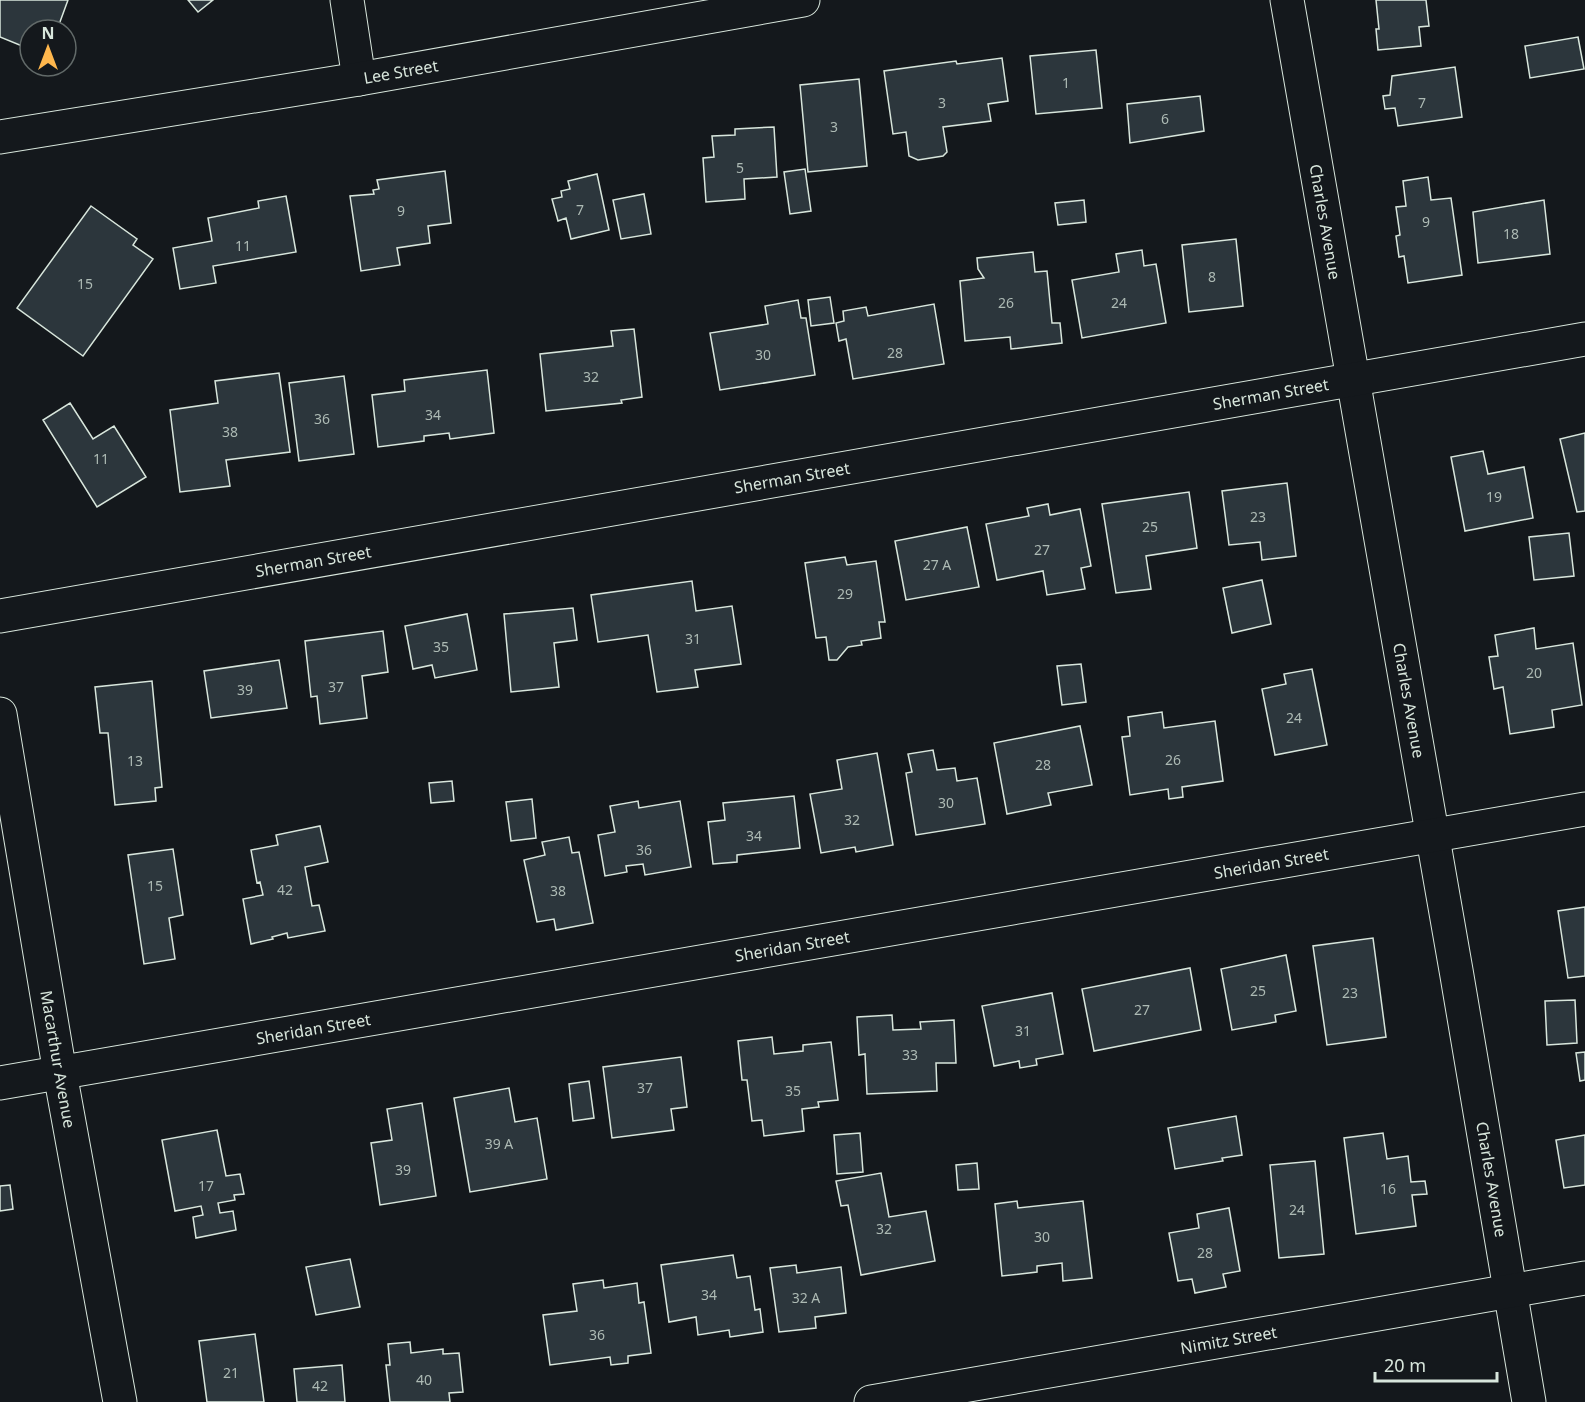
<svg xmlns="http://www.w3.org/2000/svg" width="1585" height="1402" viewBox="0 0 1585 1402" font-family="'Noto Sans',sans-serif">
  <style>
    .building { fill: #2c363c; stroke: #d8e6dc; stroke-width: 1.5 }
    .lines { fill: none; stroke-linecap: round; stroke-linejoin: round }
    .minor-casing { stroke: #d8e6dc; stroke-width: 35 }
    .minor { stroke: #14181c; stroke-width: 33 }
    .labels { text-anchor: middle; dominant-baseline: central; stroke-width: 4.5; stroke-linejoin: round; paint-order: stroke }
    .number-label { font-size: 14px; fill: #adbab4 }
    .street-label { font-size: 16px; fill: #d8e6dc; stroke: #14181c }
  </style>
  <rect width="100%" height="100%" fill="#14181c"/>
  <path class="building" d="M0,0H68L57,30H30V40L27,48L0,37Z
    M188,0H213L198,12Z
    M1376,0H1426L1429,26L1419,27L1421,46L1378,50L1376,29H1379Z
    M1578,37L1584,69L1530,78L1525,46Z
    M1096,50L1102,108L1036,114L1030,56Z
    M1002,58L1008,101L988,104L991,121L943,127L947,152L943,156L918,160L909,156L906,132L893,134L884,71L956,61L957,64Z
    M1455,67L1462,117L1398,126L1395,108L1385,109L1383,96L1390,95L1392,76Z
    M859,79L867,166L808,172L800,85Z
    M1200,96L1204,131L1130,143L1127,104Z
    M774,127L777,177L744,179L745,199L706,202L703,158L714,157L712,136L735,135V129Z
    M805,169L811,211L790,214L784,172Z
    M445,171L451,223L428,226L430,243L397,248L400,265L361,271L350,196L374,194L373,190L379,189L377,180Z
    M597,174L609,230L571,239L566,218L558,221L552,199L562,197L561,191L570,189L568,181Z
    M1428,177L1431,200L1451,198L1462,275L1408,283L1404,256L1399,257L1396,236L1400,235L1396,207L1406,206L1403,181Z
    M644,194L651,234L621,239L613,200Z
    M286,196L296,252L213,266L216,283L180,289L173,248L212,241L208,218L259,208L258,201Z
    M1084,200L1086,222L1058,225L1055,203Z
    M1544,200L1550,254L1478,263L1473,212Z
    M91,206L137,239L133,245L153,259L83,356L17,308Z
    M1236,239L1243,306L1189,312L1182,245Z
    M1142,250L1144,266L1156,264L1166,323L1082,338L1072,280L1119,272L1116,254Z
    M1033,252L1035,272L1047,271L1052,323H1060L1062,343L1011,349L1010,337L965,341L960,281L984,278L978,269L977,258Z
    M830,297L834,323L811,326L808,300Z
    M798,300L801,318H806L815,375L720,390L710,333L768,324L765,306Z
    M934,304L944,364L853,379L846,339L839,341L836,323L844,321L843,311L866,307L868,316Z
    M634,329L642,397L621,400L622,403L546,411L540,354L613,346L611,331Z
    M487,370L494,433L450,439L449,433L424,436V441L378,447L372,395L405,391L404,380Z
    M279,373L290,452L226,460L230,486L180,492L170,410L218,403L215,381Z
    M344,376L354,454L299,461L289,383Z
    M70,403L93,439L114,426L146,477L97,507L43,420Z
    M1585,433V511L1577,512L1560,439Z
    M1483,451L1488,474L1524,467L1533,518L1465,531L1451,457Z
    M1287,483L1296,556L1262,560L1260,542L1229,545L1222,491Z
    M1189,492L1197,548L1146,556L1151,589L1116,593L1102,504Z
    M1048,504L1050,515L1080,509L1091,566L1081,568L1085,589L1047,595L1043,571L997,580L986,524L1029,516L1027,508Z
    M967,527L979,587L906,600L895,541Z
    M1569,533L1574,576L1534,580L1529,537Z
    M845,557L847,565L876,561L885,622H879L881,638L861,641L862,645L848,647L837,660H829L826,637L816,638L805,563Z
    M1262,580L1271,624L1232,633L1223,588Z
    M692,581L696,611L732,606L741,664L695,670L698,687L657,692L648,635L598,642L591,595Z
    M573,608L577,640L554,643L559,687L511,692L504,614Z
    M467,614L477,670L435,678L432,665L413,669L405,626Z
    M1534,628L1536,649L1573,643L1582,705L1552,710L1554,727L1510,734L1503,687L1494,689L1489,657L1498,656L1495,635Z
    M383,631L388,672L362,676L367,718L320,724L317,696L311,697L305,641Z
    M279,660L287,708L211,718L204,671Z
    M1081,664L1086,702L1062,705L1057,666Z
    M1312,669L1327,745L1275,755L1262,689L1286,684L1284,674Z
    M152,681L162,787L155,788L156,801L115,805L108,733H100L95,687Z
    M1162,712L1164,728L1215,721L1223,781L1182,787L1183,797L1169,799L1168,789L1130,795L1122,737L1130,736L1128,717Z
    M1080,726L1092,785L1048,793L1051,805L1007,814L994,743Z
    M933,750L937,770L955,768L957,781L977,778L985,824L916,835L906,773L912,772L908,754Z
    M877,753L893,845L856,852L855,847L821,853L810,794L842,789L837,760Z
    M452,781L454,801L431,803L429,783Z
    M794,796L800,848L737,855V862L713,864L708,822L725,820L723,803Z
    M532,799L536,838L511,841L506,802Z
    M638,801L639,808L680,801L691,867L645,875L643,864L626,866L627,872L605,876L598,835L615,832L610,806Z
    M320,826L328,862L305,867L312,906L319,905L325,931L288,938L287,933L272,937L273,939L251,944L243,899L263,895L260,882L257,883L251,850L278,845L276,835Z
    M569,837L572,853L579,852L593,923L556,930L554,919L537,922L524,860L545,855L542,842Z
    M173,849L183,915L169,918L175,959L144,964L128,855Z
    M1585,907V976L1568,978L1558,911Z
    M1373,938L1386,1037L1327,1045L1313,946Z
    M1286,955L1296,1011L1275,1015L1276,1022L1232,1030L1221,969Z
    M1190,968L1201,1030L1094,1051L1082,989Z
    M1052,993L1063,1054L1036,1059L1037,1065L1020,1068L1019,1061L994,1066L982,1006Z
    M1575,1000L1577,1043L1547,1045L1545,1001Z
    M892,1015L893,1030L921,1029L920,1022L954,1020L956,1063H936L937,1091L867,1094L865,1054L859,1055L857,1017Z
    M772,1037L774,1054L803,1051V1045L831,1042L838,1100L818,1102L819,1107L802,1109L804,1131L764,1136L762,1120L752,1121L747,1080H742L738,1041Z
    M1585,1052V1080L1580,1081L1576,1053Z
    M681,1057L687,1107L671,1109L674,1130L612,1138L603,1067Z
    M589,1081L594,1118L573,1121L569,1084Z
    M509,1088L515,1122L537,1118L547,1179L470,1192L454,1098Z
    M422,1103L436,1196L380,1205L371,1143L392,1140L387,1109Z
    M1236,1116L1242,1155L1222,1158L1223,1161L1175,1169L1168,1128Z
    M217,1130L226,1176L240,1174L244,1194L234,1195L235,1200L218,1203L220,1213L233,1211L236,1230L196,1238L193,1217L203,1215L201,1206L175,1211L162,1140Z
    M860,1133L863,1172L837,1174L834,1135Z
    M1383,1133L1387,1159L1408,1156L1411,1182L1425,1181L1427,1194L1412,1195L1416,1226L1356,1234L1344,1138Z
    M1585,1135V1185L1564,1188L1556,1140Z
    M1315,1161L1324,1254L1279,1258L1270,1165Z
    M977,1163L979,1189L958,1190L956,1165Z
    M881,1173L889,1217L926,1211L935,1261L861,1275L848,1205L841,1206L836,1181Z
    M10,1185L13,1209L0,1211V1186Z
    M1017,1201L1018,1208L1083,1201L1092,1278L1063,1281L1062,1263L1037,1266V1272L1002,1276L995,1204Z
    M1229,1208L1240,1271L1223,1274L1226,1287L1195,1293L1192,1279L1178,1281L1169,1233L1199,1228L1197,1214Z
    M733,1255L737,1278L750,1276L755,1310L760,1309L763,1332L730,1337L729,1330L698,1335L696,1317L669,1322L661,1265Z
    M350,1259L360,1307L316,1315L306,1267Z
    M796,1265L797,1273L841,1267L846,1313L815,1317L816,1328L779,1332L770,1268Z
    M603,1280L604,1288L637,1283L639,1303L644,1302L651,1353L628,1356V1363L611,1365L610,1357L550,1365L543,1315L577,1311L573,1284Z
    M255,1334L264,1402H207L199,1341Z
    M410,1342L411,1353L443,1349V1354L459,1353L463,1392L449,1393L450,1402H390L386,1365H390L388,1344Z
    M342,1365L345,1402H297L294,1369Z"/>
  <g class="lines">
    <defs>
      <g id="minor">
        <path d="M347,0L359,79"/>
        <path id="s1" d="M1287,0C1367,467 1452,934 1529,1402"/>
        <path id="s2" d="M0,137L359,79L803,0"/>
        <path id="s3" d="M0,616L1585,339"/>
        <path id="s4" d="M0,714L60,1073L120,1402"/>
        <path id="s5" d="M0,1083L1585,809"/>
        <path id="s6" d="M871,1402L1585,1278"/>
      </g>
    </defs>
    <use href="#minor" class="minor-casing"/>
    <use href="#minor" class="minor"/>
  </g>
  <g class="labels">
    <g class="number-label">
      <text x="1066" y="82">1</text>
      <text x="942" y="102">3</text>
      <text x="1422" y="102">7</text>
      <text x="1165" y="118">6</text>
      <text x="834" y="126">3</text>
      <text x="740" y="167">5</text>
      <text x="580" y="209">7</text>
      <text x="401" y="210">9</text>
      <text x="1426" y="221">9</text>
      <text x="1511" y="233">18</text>
      <text x="243" y="245">11</text>
      <text x="1212" y="276">8</text>
      <text x="85" y="283">15</text>
      <text x="1006" y="302">26</text>
      <text x="1119" y="302">24</text>
      <text x="895" y="352">28</text>
      <text x="763" y="354">30</text>
      <text x="591" y="376">32</text>
      <text x="433" y="414">34</text>
      <text x="322" y="418">36</text>
      <text x="230" y="431">38</text>
      <text x="101" y="458">11</text>
      <text x="1494" y="496">19</text>
      <text x="1258" y="516">23</text>
      <text x="1150" y="526">25</text>
      <text x="1042" y="549">27</text>
      <text x="937" y="564">27 A</text>
      <text x="845" y="593">29</text>
      <text x="693" y="638">31</text>
      <text x="441" y="646">35</text>
      <text x="1534" y="672">20</text>
      <text x="336" y="686">37</text>
      <text x="245" y="689">39</text>
      <text x="1294" y="717">24</text>
      <text x="1173" y="759">26</text>
      <text x="135" y="760">13</text>
      <text x="1043" y="764">28</text>
      <text x="946" y="802">30</text>
      <text x="852" y="819">32</text>
      <text x="754" y="835">34</text>
      <text x="644" y="849">36</text>
      <text x="155" y="885">15</text>
      <text x="285" y="889">42</text>
      <text x="558" y="890">38</text>
      <text x="1258" y="990">25</text>
      <text x="1350" y="992">23</text>
      <text x="1142" y="1009">27</text>
      <text x="1023" y="1030">31</text>
      <text x="910" y="1054">33</text>
      <text x="645" y="1087">37</text>
      <text x="793" y="1090">35</text>
      <text x="499" y="1143">39 A</text>
      <text x="403" y="1169">39</text>
      <text x="206" y="1185">17</text>
      <text x="1388" y="1188">16</text>
      <text x="1297" y="1209">24</text>
      <text x="884" y="1228">32</text>
      <text x="1042" y="1236">30</text>
      <text x="1205" y="1252">28</text>
      <text x="709" y="1294">34</text>
      <text x="806" y="1297">32 A</text>
      <text x="597" y="1334">36</text>
      <text x="231" y="1372">21</text>
      <text x="424" y="1379">40</text>
      <text x="320" y="1385">42</text>
    </g>
    <g class="street-label">
      <text stroke="none"><textPath href="#s2" startOffset="406">Lee Street</textPath></text>
      <text stroke="none"><textPath href="#s1" startOffset="225">Charles Avenue</textPath></text>
      <text stroke="none"><textPath href="#s3" startOffset="1290">Sherman Street</textPath></text>
      <text stroke="none"><textPath href="#s3" startOffset="804">Sherman Street</textPath></text>
      <text stroke="none"><textPath href="#s3" startOffset="318">Sherman Street</textPath></text>
      <text stroke="none"><textPath href="#s1" startOffset="711">Charles Avenue</textPath></text>
      <text stroke="none"><textPath href="#s5" startOffset="1290">Sheridan Street</textPath></text>
      <text stroke="none"><textPath href="#s5" startOffset="804">Sheridan Street</textPath></text>
      <text stroke="none"><textPath href="#s5" startOffset="318">Sheridan Street</textPath></text>
      <text stroke="none"><textPath href="#s4" startOffset="350">Macarthur Avenue</textPath></text>
      <text stroke="none"><textPath href="#s1" startOffset="1197">Charles Avenue</textPath></text>
      <text stroke="none"><textPath href="#s6" startOffset="363">Nimitz Street</textPath></text>
    </g>
  </g>
  <g transform="translate(48 48)"><circle r="28" fill="#14181c" stroke="#626a69" stroke-width="1.5"/>
  <path d="M0-4.5L10 22L0 15L-10 22Z" fill="#ffb74d"/>
  <text y="-9" font-size="16" font-weight="bold" text-anchor="middle" fill="#d8e6dc">N</text>
  </g>
  <path d="M1375 1372v9h122v-9" fill="none" stroke="#d8e6dc" stroke-width="3"/>
  <text x="1384" y="1372" font-size="18" fill="#d8e6dc" stroke="#14181c" stroke-width="4.5" paint-order="stroke">20 m</text>
</svg>
